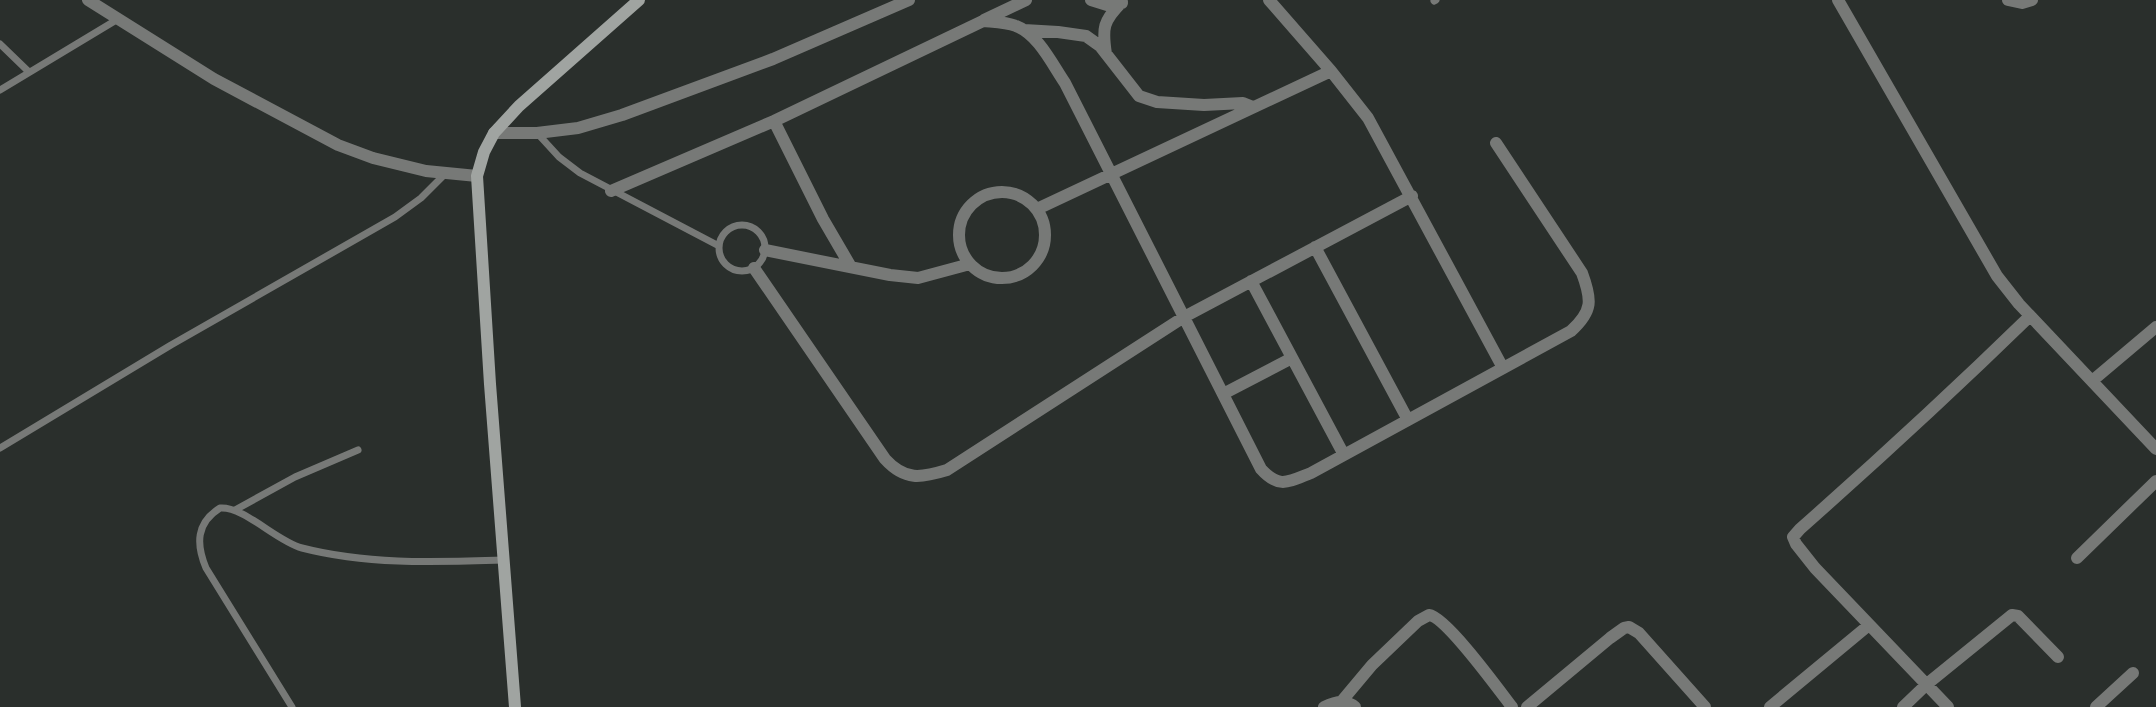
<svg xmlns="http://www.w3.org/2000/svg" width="2156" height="707" viewBox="0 0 2156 707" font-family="'Zilla Slab',serif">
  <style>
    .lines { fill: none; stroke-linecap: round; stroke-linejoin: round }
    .lane { stroke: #777977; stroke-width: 7 }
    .street { stroke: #777977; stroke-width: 12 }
    .secondary { stroke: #a0a4a1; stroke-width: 12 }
  </style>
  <rect width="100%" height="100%" fill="#2a2f2c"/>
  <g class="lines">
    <path class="lane" d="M1434,1L1436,0
      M0,44L29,72
      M0,90L118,19
      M537,133L559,157L580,173L719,246
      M719 248a23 23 0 1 1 46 0a23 23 0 1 1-46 0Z
      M0,448L171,345L395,217L421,198L446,173
      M235,510L295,477L358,450
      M292,707L206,568C196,544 196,523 220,508C244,506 276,541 302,548C368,565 437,562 504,560"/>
    <path class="street" d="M88,0L214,79L338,145L373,158L426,171L477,176
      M1091,0L1107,5L1122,3
      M1269,0L1331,71L1368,118L1503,368
      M1838,0L1997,276L2019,304L2156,449
      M2008,0L2022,3L2032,0
      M984,20L1026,0
      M1024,30L1058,32L1086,36L1100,46L1139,96L1157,102L1204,105L1243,103L1253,107
      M1106,54C1102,28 1103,21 1122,2
      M774,121L823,219L851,267
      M494,133H537L578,128L622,115L773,59L909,0
      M611,191L774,121L983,21C994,22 1006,22 1016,26C1038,34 1052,64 1065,83L1261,469C1279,489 1288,482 1311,473L1571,331C1593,311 1592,300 1582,273L1496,143
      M959 235a43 43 0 1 1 86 0a43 43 0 1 1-86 0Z
      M1037,209L1331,71
      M1315,247L1408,420
      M765,250L890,275L918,278L970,264
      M754,268L885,459C905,481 921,478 947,470L1184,317L1412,196
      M1251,281L1344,455
      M2092,381L2156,327
      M1223,394L1292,358
      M2077,558L2156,481
      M1341,702L1372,665L1418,621L1429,615C1446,617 1499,690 1512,707
      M1324,707C1334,702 1346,699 1355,707
      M1527,707L1610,638L1624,628L1629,627L1639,633L1705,707
      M1770,707L1869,625
      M1903,707L1927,684L2012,615L2018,616L2058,657
      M1948,707L1815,568L1796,544L1793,537L1800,529C1878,460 1955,389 2030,316
      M2096,707L2133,673"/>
    <path class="secondary" d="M515,707L490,384L477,176L484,152L494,133L519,106L639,0"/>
  </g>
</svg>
